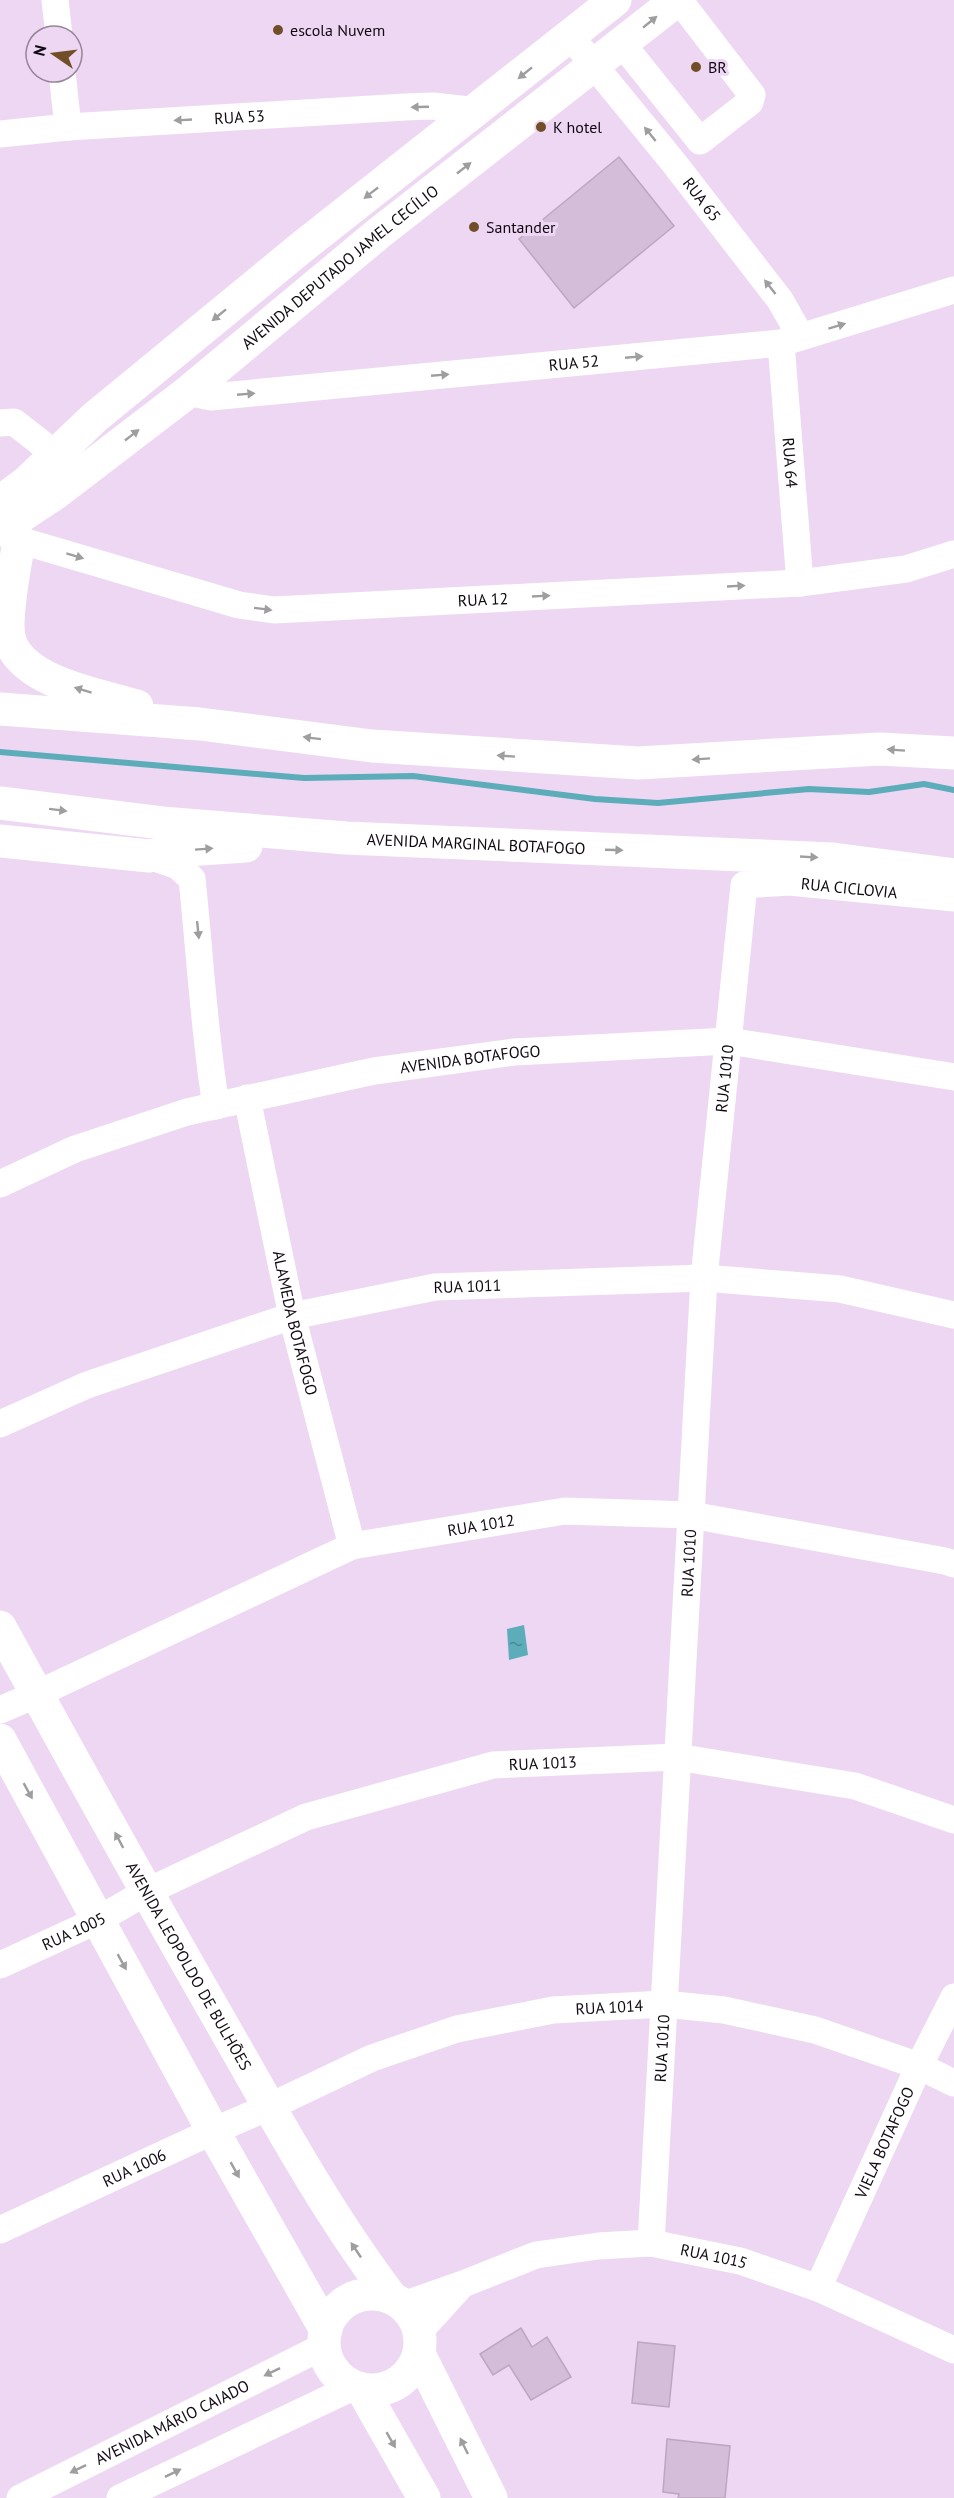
<svg xmlns="http://www.w3.org/2000/svg" width="954" height="2498" viewBox="0 0 954 2498" font-family="'PT Sans',sans-serif">
  <style>
    .water { fill: url(#water-ripples) }
    .lines { fill: none; stroke-linecap: round; stroke-linejoin: round }
    .stream { stroke: #5cacb9; stroke-width: 6 }
    .building { fill: #d4bdd8; stroke: #bca6c0; stroke-width: 1.5 }
    .minor { stroke: #fff; stroke-width: 27 }
    .major { stroke: #fff; stroke-width: 33 }
    .oneway { fill: #a09da0 }
    .poi-dot { fill: #714e27; stroke: #eed7f3; stroke-width: 2 }
    .labels { text-anchor: middle; dominant-baseline: central; stroke-width: 6; stroke-linejoin: round; paint-order: stroke }
    .poi-label { font-size: 16px; fill: #110912; stroke: #eed7f3; text-anchor: start }
    .street-label { font-size: 16px; fill: #110912; stroke: #eed7f3 }
  </style>
  <defs>
    <pattern id="water-ripples" width="26" height="14" patternUnits="userSpaceOnUse" patternTransform="scale(1.5)"><rect width="26" height="14" fill="#5cacb9"/><path d="M2 4q2-2 4 0t4 0M15 11q2-2 4 0t4 0" fill="none" stroke="#4b8a95"/></pattern>
  </defs>
  <rect width="100%" height="100%" fill="#eed7f3"/>
  <path class="water" d="M524,1625L528,1655L509,1660L507,1629Z"/>
  <g class="lines">
    <path class="stream" d="M0,752L304,778L413,776L595,799L658,803L809,789L869,792L924,784L954,790"/>
  </g>
  <path class="building" d="M619,157L674,226L574,308L519,239Z
    M521,2328L532,2347L547,2337L571,2377L531,2400L509,2365L493,2375L480,2354Z
    M638,2342L675,2346L669,2407L632,2403Z
    M667,2439L730,2446L725,2498H678L679,2494L663,2492Z"/>
  <g class="lines">
    <g class="minor">
      <path d="M55,0L59,36"/>
      <path id="s1" d="M570,36L674,163L780,300L801,337"/>
      <path d="M623,45L700,141L750,102L752,95L679,0"/>
      <path d="M62,72L68,127"/>
      <path id="s2" d="M0,134L68,127L405,107L433,106L478,111"/>
      <path id="s3" d="M781,343L800,583"/>
      <path id="s4" d="M188,392L211,397L781,343L954,290"/>
      <path d="M0,423L14,422L41,443"/>
      <path id="s5" d="M19,540L239,605L274,610L800,583L906,569L954,554"/>
      <path d="M149,856L178,866L192,879C200,955 204,1032 216,1106"/>
      <path id="s6" d="M247,1098L292,1316L352,1546"/>
      <path id="s7" d="M0,1184L75,1149L187,1112L374,1071L514,1052L729,1041L954,1077"/>
      <path id="s8" d="M0,1424L87,1385L292,1316L435,1287L704,1278L840,1289L954,1315"/>
      <path id="s9" d="M0,1710L37,1694L352,1546L565,1511L691,1515L945,1561L954,1564"/>
      <path id="s10" d="M0,1965L98,1920L146,1892L306,1817L493,1765L677,1757L855,1786L954,1820"/>
      <path id="s11" d="M0,2230L213,2131L269,2107L372,2058L457,2029L553,2010L664,2004L724,2010L815,2030L919,2066L954,2083"/>
      <path id="s12" d="M651,2243L704,1278L744,885L789,882L954,898"/>
      <path id="s13" d="M818,2288L919,2066L954,1997"/>
      <path id="s14" d="M403,2305L463,2284L536,2255L598,2246L651,2243L740,2261L818,2288L954,2350"/>
      <path d="M419,2332L460,2287"/>
      <path id="s15" d="M20,2498L324,2346"/>
      <path d="M120,2498L353,2387"/>
    </g>
    <g class="major">
      <path d="M0,502L27,482L94,418L302,247L615,0"/>
      <path id="s16" d="M0,530L56,493L188,392L379,233L677,0"/>
      <path d="M19,540C16,564 3,619 10,641C24,683 100,695 137,706"/>
      <path d="M0,709L200,724L372,746L638,763L880,749L954,753"/>
      <path id="s17" d="M0,803L162,823L346,838L833,859L954,875"/>
      <path d="M0,841L149,856L186,850L246,846"/>
      <path id="s18" d="M0,1627C74,1762 149,1897 226,2031C278,2122 328,2214 391,2297"/>
      <path d="M0,1740L213,2131L326,2330"/>
      <circle cx="372" cy="2342" r="48"/>
      <path d="M419,2354L491,2498"/>
      <path d="M362,2389L424,2498"/>
    </g>
  </g>
  <defs><path id="oneway-solid" d="M-6-.8H1V-3.2L6.5 0L1 3.2V.8H-6Z" transform="scale(1.5)"/></defs>
  <g class="oneway">
    <use href="#oneway-solid" transform="translate(650 22) rotate(-39)"/>
    <use href="#oneway-solid" transform="translate(525 73) rotate(141)"/>
    <use href="#oneway-solid" transform="translate(420 107) rotate(178)"/>
    <use href="#oneway-solid" transform="translate(183 120) rotate(177)"/>
    <use href="#oneway-solid" transform="translate(650 134) rotate(-129)"/>
    <use href="#oneway-solid" transform="translate(464 168) rotate(-38)"/>
    <use href="#oneway-solid" transform="translate(371 193) rotate(142)"/>
    <use href="#oneway-solid" transform="translate(770 287) rotate(-128)"/>
    <use href="#oneway-solid" transform="translate(219 315) rotate(141)"/>
    <use href="#oneway-solid" transform="translate(837 326) rotate(-17)"/>
    <use href="#oneway-solid" transform="translate(634 357) rotate(-5)"/>
    <use href="#oneway-solid" transform="translate(440 375) rotate(-5)"/>
    <use href="#oneway-solid" transform="translate(246 394) rotate(-5)"/>
    <use href="#oneway-solid" transform="translate(132 435) rotate(-38)"/>
    <use href="#oneway-solid" transform="translate(75 556) rotate(17)"/>
    <use href="#oneway-solid" transform="translate(736 586) rotate(-3)"/>
    <use href="#oneway-solid" transform="translate(541 596) rotate(-3)"/>
    <use href="#oneway-solid" transform="translate(263 609) rotate(7)"/>
    <use href="#oneway-solid" transform="translate(83 690) rotate(-163)"/>
    <use href="#oneway-solid" transform="translate(312 738) rotate(-173)"/>
    <use href="#oneway-solid" transform="translate(896 750) rotate(-176)"/>
    <use href="#oneway-solid" transform="translate(506 756) rotate(-176)"/>
    <use href="#oneway-solid" transform="translate(701 759) rotate(176)"/>
    <use href="#oneway-solid" transform="translate(58 810) rotate(7)"/>
    <use href="#oneway-solid" transform="translate(204 849) rotate(-4)"/>
    <use href="#oneway-solid" transform="translate(614 850) rotate(2)"/>
    <use href="#oneway-solid" transform="translate(809 857) rotate(3)"/>
    <use href="#oneway-solid" transform="translate(198 930) rotate(84)"/>
    <use href="#oneway-solid" transform="translate(28 1791) rotate(61)"/>
    <use href="#oneway-solid" transform="translate(119 1840) rotate(-118)"/>
    <use href="#oneway-solid" transform="translate(122 1962) rotate(61)"/>
    <use href="#oneway-solid" transform="translate(235 2170) rotate(61)"/>
    <use href="#oneway-solid" transform="translate(356 2250) rotate(-124)"/>
    <use href="#oneway-solid" transform="translate(272 2372) rotate(154)"/>
    <use href="#oneway-solid" transform="translate(391 2440) rotate(60)"/>
    <use href="#oneway-solid" transform="translate(464 2446) rotate(-116)"/>
    <use href="#oneway-solid" transform="translate(78 2469) rotate(154)"/>
    <use href="#oneway-solid" transform="translate(173 2473) rotate(-26)"/>
  </g>
  <g class="poi-dot">
    <circle cx="278" cy="30" r="6"/>
    <circle cx="696" cy="67" r="6"/>
    <circle cx="541" cy="127" r="6"/>
    <circle cx="474" cy="227" r="6"/>
  </g>
  <g class="labels">
    <g class="poi-label">
      <text x="290" y="30">escola Nuvem</text>
      <text x="708" y="67">BR</text>
      <text x="553" y="127">K hotel</text>
      <text x="486" y="227">Santander</text>
    </g>
    <g class="street-label">
      <text stroke="none"><textPath href="#s2" startOffset="240">RUA 53</textPath></text>
      <text stroke="none"><textPath href="#s1" startOffset="210">RUA 65</textPath></text>
      <text stroke="none"><textPath href="#s16" startOffset="430">AVENIDA DEPUTADO JAMEL CECÍLIO</textPath></text>
      <text stroke="none"><textPath href="#s4" startOffset="388">RUA 52</textPath></text>
      <text stroke="none"><textPath href="#s3" startOffset="120">RUA 64</textPath></text>
      <text stroke="none"><textPath href="#s5" startOffset="474">RUA 12</textPath></text>
      <text stroke="none"><textPath href="#s17" startOffset="478">AVENIDA MARGINAL BOTAFOGO</textPath></text>
      <text stroke="none"><textPath href="#s12" startOffset="1467">RUA CICLOVIA</textPath></text>
      <text stroke="none"><textPath href="#s7" startOffset="489">AVENIDA BOTAFOGO</textPath></text>
      <text stroke="none"><textPath href="#s12" startOffset="1167">RUA 1010</textPath></text>
      <text stroke="none"><textPath href="#s8" startOffset="490">RUA 1011</textPath></text>
      <text stroke="none"><textPath href="#s6" startOffset="230">ALAMEDA BOTAFOGO</textPath></text>
      <text stroke="none"><textPath href="#s9" startOffset="519">RUA 1012</textPath></text>
      <text stroke="none"><textPath href="#s12" startOffset="681">RUA 1010</textPath></text>
      <text stroke="none"><textPath href="#s10" startOffset="584">RUA 1013</textPath></text>
      <text stroke="none"><textPath href="#s10" startOffset="81">RUA 1005</textPath></text>
      <text stroke="none"><textPath href="#s18" startOffset="388">AVENIDA LEOPOLDO DE BULHÕES</textPath></text>
      <text stroke="none"><textPath href="#s11" startOffset="654">RUA 1014</textPath></text>
      <text stroke="none"><textPath href="#s12" startOffset="195">RUA 1010</textPath></text>
      <text stroke="none"><textPath href="#s13" startOffset="160">VIELA BOTAFOGO</textPath></text>
      <text stroke="none"><textPath href="#s11" startOffset="148">RUA 1006</textPath></text>
      <text stroke="none"><textPath href="#s14" startOffset="322">RUA 1015</textPath></text>
      <text stroke="none"><textPath href="#s15" startOffset="170">AVENIDA MÁRIO CAIADO</textPath></text>
    </g>
  </g>
  <g transform="translate(54 54) rotate(284)"><circle r="28" fill="#eed7f3" stroke="#968599" stroke-width="1.5"/>
  <path d="M0-4.5L10 22L0 15L-10 22Z" fill="#714e27"/>
  <text y="-9" font-size="16" font-weight="bold" text-anchor="middle" fill="#110912">N</text>
  </g>
</svg>
